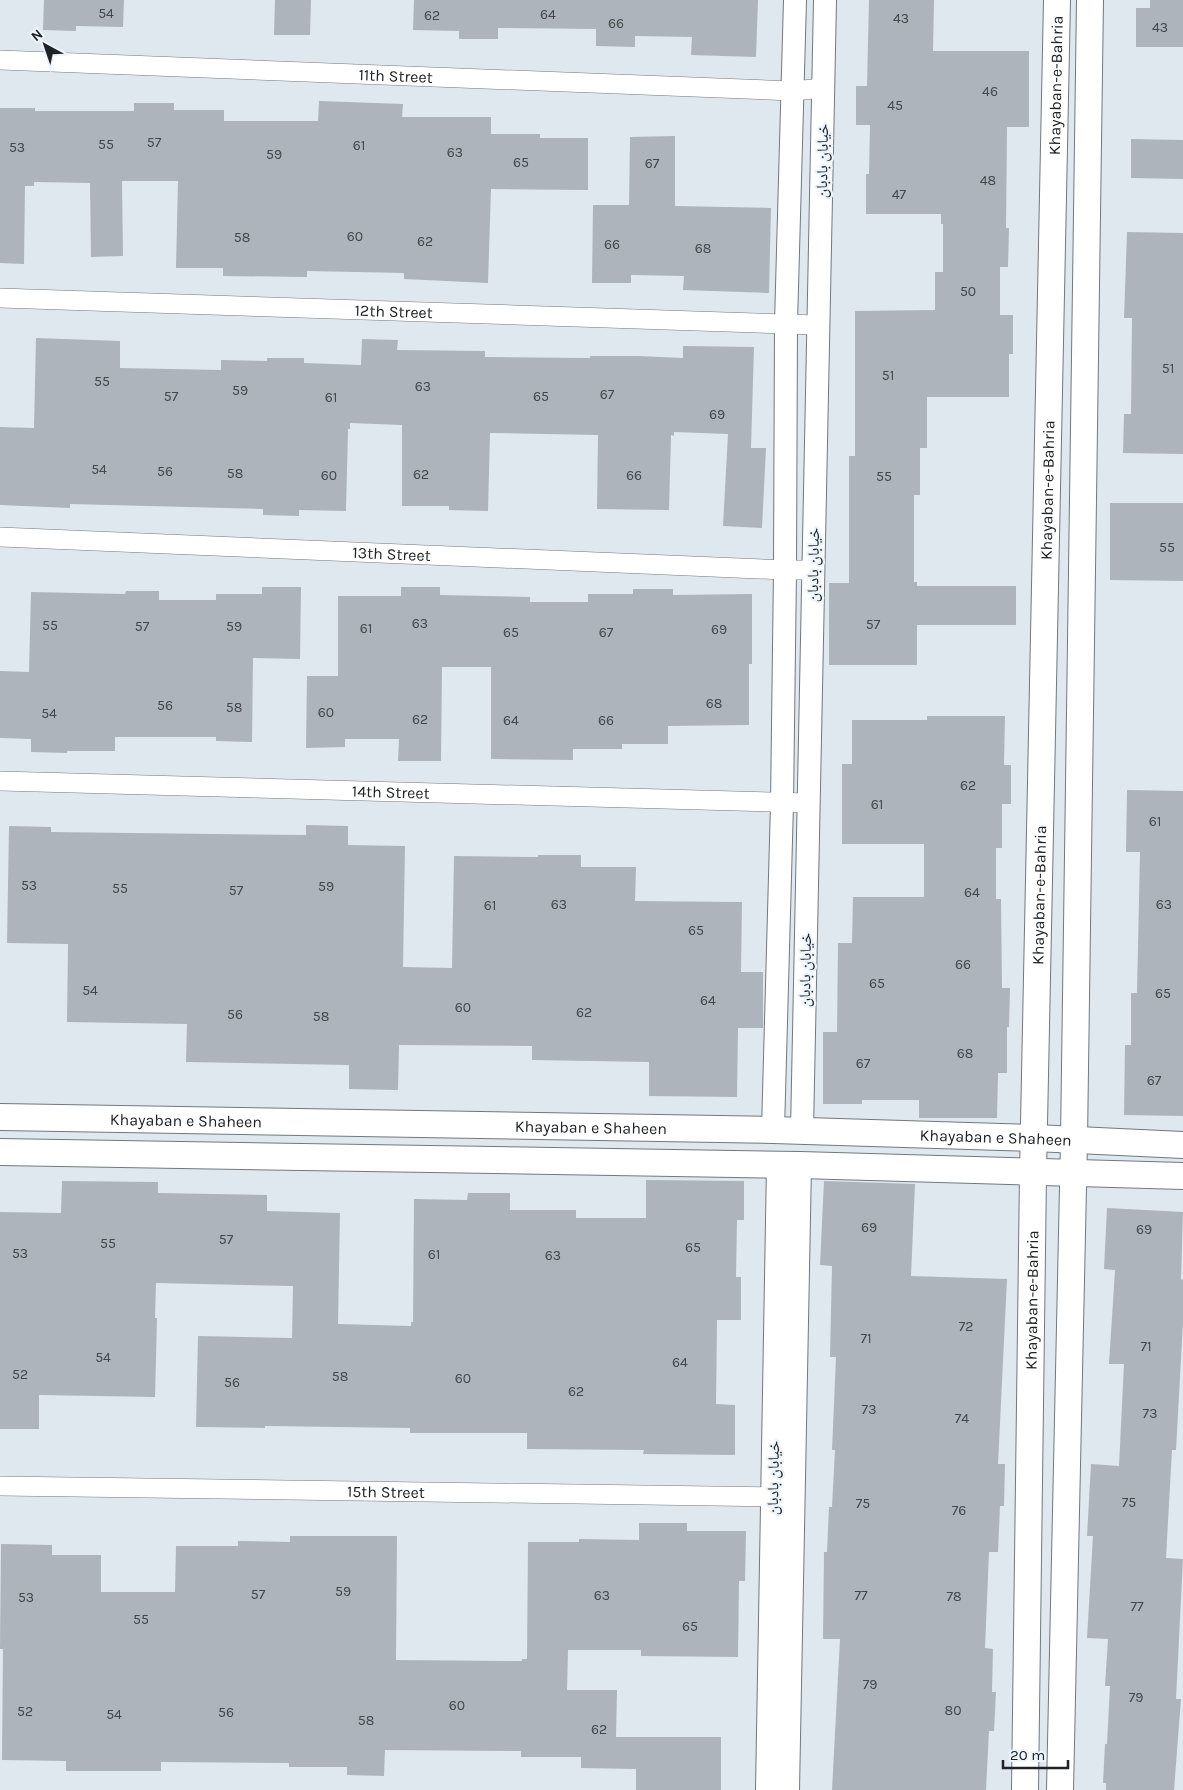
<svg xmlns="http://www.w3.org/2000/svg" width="1183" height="1790" viewBox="0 0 1183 1790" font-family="Karla,'Noto Naskh Arabic',sans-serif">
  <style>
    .building { fill: #adb4bb }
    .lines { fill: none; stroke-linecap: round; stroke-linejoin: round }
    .minor-casing { stroke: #71787f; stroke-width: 20 }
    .tertiary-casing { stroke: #71787f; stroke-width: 24 }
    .secondary-casing { stroke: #71787f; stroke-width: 28 }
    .minor { stroke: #fff; stroke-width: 19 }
    .tertiary { stroke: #fff; stroke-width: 22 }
    .secondary { stroke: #fff; stroke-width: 26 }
    .labels { text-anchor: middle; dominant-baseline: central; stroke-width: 4.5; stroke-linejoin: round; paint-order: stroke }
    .number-label { font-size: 14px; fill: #43474a }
    .street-label { font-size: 16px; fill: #202325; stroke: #edf5fc }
  </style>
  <rect width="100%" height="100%" fill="#e0e8ef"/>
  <path class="building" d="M44,0H124L123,27L76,26V31L43,30Z
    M275,0H311L310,35H274Z
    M414,0H758L756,57L691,55L692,37L635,36V47L596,46V29L498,28V39H459V31L413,30Z
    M869,0H934L933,51H1029V127H1007L1006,228H1009L1008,267H1000V315H1013V354H1009V397H927V448H920V495H914V582H917V586H1016V625H917V665H829V583H849V456H855V311L935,310V272H943V224H941V214H866V174H869L870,125H856V86H867Z
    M1150,0H1183V47H1136V8H1150Z
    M319,101L403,104L402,117H491V134H540V138H588V190L491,189L488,283L404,279V273L307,271V277L223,276V268H176L178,181H122L123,256L91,257L90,183L34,182V186H25L24,264L0,263V108H35V111H134V103H174V110H224V121H318Z
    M675,136V206L771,208L769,293L683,290L684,276L631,275V283H592L593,205H629L630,137Z
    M1131,139L1183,140V179L1131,178Z
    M1127,232L1183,233V454L1123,453L1124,414H1131L1132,318H1124Z
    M36,338L120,341V368L221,370V360L267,361V358H304V363L361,365L362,339L398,340L397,350L485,351V357L590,358V356H638L683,358V346L754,347L751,448H766L762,528L723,526L728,434L674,432V436L671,435L669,510L597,509L598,435L490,433L488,511L449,510V506H402V425L350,423V429H348L346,511L299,510V516L263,515V509L70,504V508L0,505V427L34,428Z
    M1110,503H1183V581L1110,580Z
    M262,587H301L300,659L253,658L252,742L216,741V737H115V751H67V753L31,752V739L0,738V671L29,672L31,592L125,594L126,591H159V600H216V594H262Z
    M401,587H440V595L530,597V602H588V594H633V589H673V595L752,594V664H749V725L668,726V744H622V749H573V760L491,759V667H442L441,761H398L399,739H345V747L306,748L307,676H338V596H401Z
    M927,716H1005L1004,765H1011V804H1002V848H996V899H1001L1002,988H1010L1009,1027H1007V1073H998L997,1118H919V1100H862V1104H823V1032H837L838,943H852L853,897H924V844H842V764H852V720H927Z
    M1127,790L1183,791V1116L1124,1115L1125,1045H1131V993H1137L1140,852H1126Z
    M306,825L348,826V845L405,846L403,967L452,968L454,856L538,857V855H581V867H636L635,901L742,902L741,972H763V1028H738L737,1097L649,1096V1062L532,1060V1046L399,1045L398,1090L349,1089V1065L186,1062L187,1024L67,1022L68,944L7,943L9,826L51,827V832L306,835Z
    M646,1180L744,1181V1220H737L736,1277H741V1320H717L716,1404L735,1405V1455L643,1454L644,1450L527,1449V1433H410V1428L265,1426V1428L196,1427L198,1336L292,1338L293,1286L156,1283L155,1318H157L155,1397L39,1395V1429H0V1212L61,1213L62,1181L158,1182V1193L267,1195V1211L340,1213L338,1324L411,1326V1322H413L414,1199L467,1200L468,1193H510V1210H576V1218H646Z
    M824,1181L915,1184L911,1276L1007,1279L998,1464H1005L1004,1506H1000L998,1552H989L985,1648L993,1649L992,1692H996L994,1731H989L986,1790H832L840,1639H823L824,1552H827L829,1507H832L835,1450H832L836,1357H830L832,1266L820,1265Z
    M1107,1208L1183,1212L1181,1279L1183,1280V1322L1176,1450H1172L1166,1558L1183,1559L1176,1699H1181L1174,1790H1106V1783H1103L1105,1744H1107L1110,1686H1105L1108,1639L1087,1638L1093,1536H1087L1091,1464L1119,1466L1124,1364H1109L1115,1270L1104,1269Z
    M639,1523H687V1531H746L745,1581H739L738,1657L641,1656V1650H568L567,1690H617L616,1737H721V1790H636V1769L581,1768V1757H521V1751L385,1750L384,1776L347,1775V1767H289V1763L161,1762V1771H66V1761L2,1760L3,1649H0L1,1544L52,1545V1555H101V1592H175L176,1546H238V1541L290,1542V1536H397L396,1660L522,1661V1659H527L528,1542H579V1539L639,1540Z"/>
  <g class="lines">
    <defs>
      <g id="minor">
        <path id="s1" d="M0,60L793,91L823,88"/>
        <path id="s2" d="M0,298L818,325"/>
        <path id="s3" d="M0,537L785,570H813"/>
        <path id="s4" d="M0,781L808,803"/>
        <path id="s5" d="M0,1486L786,1497"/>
      </g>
      <path id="tertiary" d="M773,1130L782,804L785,570L786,323L795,0
        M802,1131L825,0
        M767,1790L778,1165
        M788,1790L800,1165"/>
      <g id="secondary">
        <path id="s6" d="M0,1117L773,1130L1035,1138L1183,1145"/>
        <path d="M0,1152L800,1165L1183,1176"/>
        <path id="s7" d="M1025,1790L1033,1173L1057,0"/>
        <path d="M1060,1790L1074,1140L1090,0"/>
      </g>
    </defs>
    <use href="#minor" class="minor-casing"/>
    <use href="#tertiary" class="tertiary-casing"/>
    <use href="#secondary" class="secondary-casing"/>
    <use href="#minor" class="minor"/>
    <use href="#tertiary" class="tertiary"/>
    <use href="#secondary" class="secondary"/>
  </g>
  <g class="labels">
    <g class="number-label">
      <text x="106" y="13">54</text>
      <text x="548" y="14">64</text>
      <text x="432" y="15">62</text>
      <text x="901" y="18">43</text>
      <text x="616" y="23">66</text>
      <text x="1160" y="27">43</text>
      <text x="990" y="91">46</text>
      <text x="895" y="105">45</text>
      <text x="154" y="142">57</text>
      <text x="106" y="144">55</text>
      <text x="359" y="145">61</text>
      <text x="17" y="147">53</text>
      <text x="455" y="152">63</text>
      <text x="274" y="154">59</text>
      <text x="521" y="162">65</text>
      <text x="652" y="163">67</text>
      <text x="988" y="180">48</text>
      <text x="899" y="194">47</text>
      <text x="355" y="236">60</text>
      <text x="242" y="237">58</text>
      <text x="425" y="241">62</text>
      <text x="612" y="244">66</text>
      <text x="703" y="248">68</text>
      <text x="968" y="291">50</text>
      <text x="1168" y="368">51</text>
      <text x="888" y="375">51</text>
      <text x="102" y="381">55</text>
      <text x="423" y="386">63</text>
      <text x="240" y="390">59</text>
      <text x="607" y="394">67</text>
      <text x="171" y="396">57</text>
      <text x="541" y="396">65</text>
      <text x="331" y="397">61</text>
      <text x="717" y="414">69</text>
      <text x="99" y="469">54</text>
      <text x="165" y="471">56</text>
      <text x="235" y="473">58</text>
      <text x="421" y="474">62</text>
      <text x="329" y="475">60</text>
      <text x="634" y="475">66</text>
      <text x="884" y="476">55</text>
      <text x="1167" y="547">55</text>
      <text x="420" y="623">63</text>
      <text x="873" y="624">57</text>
      <text x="50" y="625">55</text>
      <text x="142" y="626">57</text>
      <text x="234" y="626">59</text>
      <text x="366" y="628">61</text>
      <text x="719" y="629">69</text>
      <text x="511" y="632">65</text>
      <text x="606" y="632">67</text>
      <text x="714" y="703">68</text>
      <text x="165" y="705">56</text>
      <text x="234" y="707">58</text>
      <text x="326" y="712">60</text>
      <text x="49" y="713">54</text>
      <text x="420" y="719">62</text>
      <text x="511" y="720">64</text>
      <text x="606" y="720">66</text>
      <text x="968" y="785">62</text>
      <text x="877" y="804">61</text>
      <text x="1155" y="821">61</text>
      <text x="29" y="885">53</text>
      <text x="326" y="886">59</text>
      <text x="120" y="888">55</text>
      <text x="236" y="890">57</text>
      <text x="972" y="892">64</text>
      <text x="559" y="904">63</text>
      <text x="1164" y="904">63</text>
      <text x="490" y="905">61</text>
      <text x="696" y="930">65</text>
      <text x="963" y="964">66</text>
      <text x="877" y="983">65</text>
      <text x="90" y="990">54</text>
      <text x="1163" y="993">65</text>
      <text x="708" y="1000">64</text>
      <text x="463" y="1007">60</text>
      <text x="584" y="1012">62</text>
      <text x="235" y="1014">56</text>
      <text x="321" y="1016">58</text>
      <text x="965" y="1053">68</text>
      <text x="863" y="1063">67</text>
      <text x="1154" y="1080">67</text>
      <text x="869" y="1227">69</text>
      <text x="1144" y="1229">69</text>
      <text x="226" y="1239">57</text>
      <text x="108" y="1243">55</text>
      <text x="693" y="1247">65</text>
      <text x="20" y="1253">53</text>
      <text x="434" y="1254">61</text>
      <text x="553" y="1255">63</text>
      <text x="966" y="1326">72</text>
      <text x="866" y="1338">71</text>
      <text x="1146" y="1346">71</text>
      <text x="103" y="1357">54</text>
      <text x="680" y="1362">64</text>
      <text x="20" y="1374">52</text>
      <text x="340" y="1376">58</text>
      <text x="463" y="1378">60</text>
      <text x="232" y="1382">56</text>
      <text x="576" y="1391">62</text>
      <text x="869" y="1409">73</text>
      <text x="1150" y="1413">73</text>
      <text x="962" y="1418">74</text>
      <text x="1129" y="1502">75</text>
      <text x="863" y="1503">75</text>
      <text x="959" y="1510">76</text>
      <text x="343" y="1591">59</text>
      <text x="258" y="1594">57</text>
      <text x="602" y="1595">63</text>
      <text x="861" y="1595">77</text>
      <text x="954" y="1596">78</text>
      <text x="26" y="1597">53</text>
      <text x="1137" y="1606">77</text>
      <text x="141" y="1619">55</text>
      <text x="690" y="1626">65</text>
      <text x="870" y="1684">79</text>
      <text x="1136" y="1697">79</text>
      <text x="457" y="1705">60</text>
      <text x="953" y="1710">80</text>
      <text x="25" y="1711">52</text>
      <text x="226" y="1712">56</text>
      <text x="114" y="1714">54</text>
      <text x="366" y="1720">58</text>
      <text x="599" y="1729">62</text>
    </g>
    <g class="street-label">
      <text stroke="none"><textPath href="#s1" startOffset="396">11th Street</textPath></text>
      <text stroke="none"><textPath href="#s7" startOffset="1705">Khayaban-e-Bahria</textPath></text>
      <text transform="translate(822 161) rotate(-89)">خیابان بادبان</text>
      <text stroke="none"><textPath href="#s2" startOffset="394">12th Street</textPath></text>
      <text stroke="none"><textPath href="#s7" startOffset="1300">Khayaban-e-Bahria</textPath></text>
      <text stroke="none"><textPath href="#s3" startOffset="392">13th Street</textPath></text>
      <text transform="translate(813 565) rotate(-89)">خیابان بادبان</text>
      <text stroke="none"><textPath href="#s4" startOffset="391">14th Street</textPath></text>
      <text stroke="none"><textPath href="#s7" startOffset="895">Khayaban-e-Bahria</textPath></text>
      <text transform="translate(805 970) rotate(-89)">خیابان بادبان</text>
      <text stroke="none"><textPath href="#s6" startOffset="186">Khayaban e Shaheen</textPath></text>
      <text stroke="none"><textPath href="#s6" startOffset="591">Khayaban e Shaheen</textPath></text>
      <text stroke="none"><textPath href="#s6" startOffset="996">Khayaban e Shaheen</textPath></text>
      <text stroke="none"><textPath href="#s7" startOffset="490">Khayaban-e-Bahria</textPath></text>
      <text transform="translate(773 1478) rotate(-89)">خیابان بادبان</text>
      <text stroke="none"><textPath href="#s5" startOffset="386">15th Street</textPath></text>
    </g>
  </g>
  <g transform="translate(45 45) rotate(320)" stroke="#edf5fc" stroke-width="4" paint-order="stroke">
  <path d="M0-4L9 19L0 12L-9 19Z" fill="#202325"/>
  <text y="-8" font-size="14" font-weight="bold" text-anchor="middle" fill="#202325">N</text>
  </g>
  <path d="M1003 1760v8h65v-8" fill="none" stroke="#202325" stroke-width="2.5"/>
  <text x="1010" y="1760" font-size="15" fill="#202325" stroke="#edf5fc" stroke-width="4" paint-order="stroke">20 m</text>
</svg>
